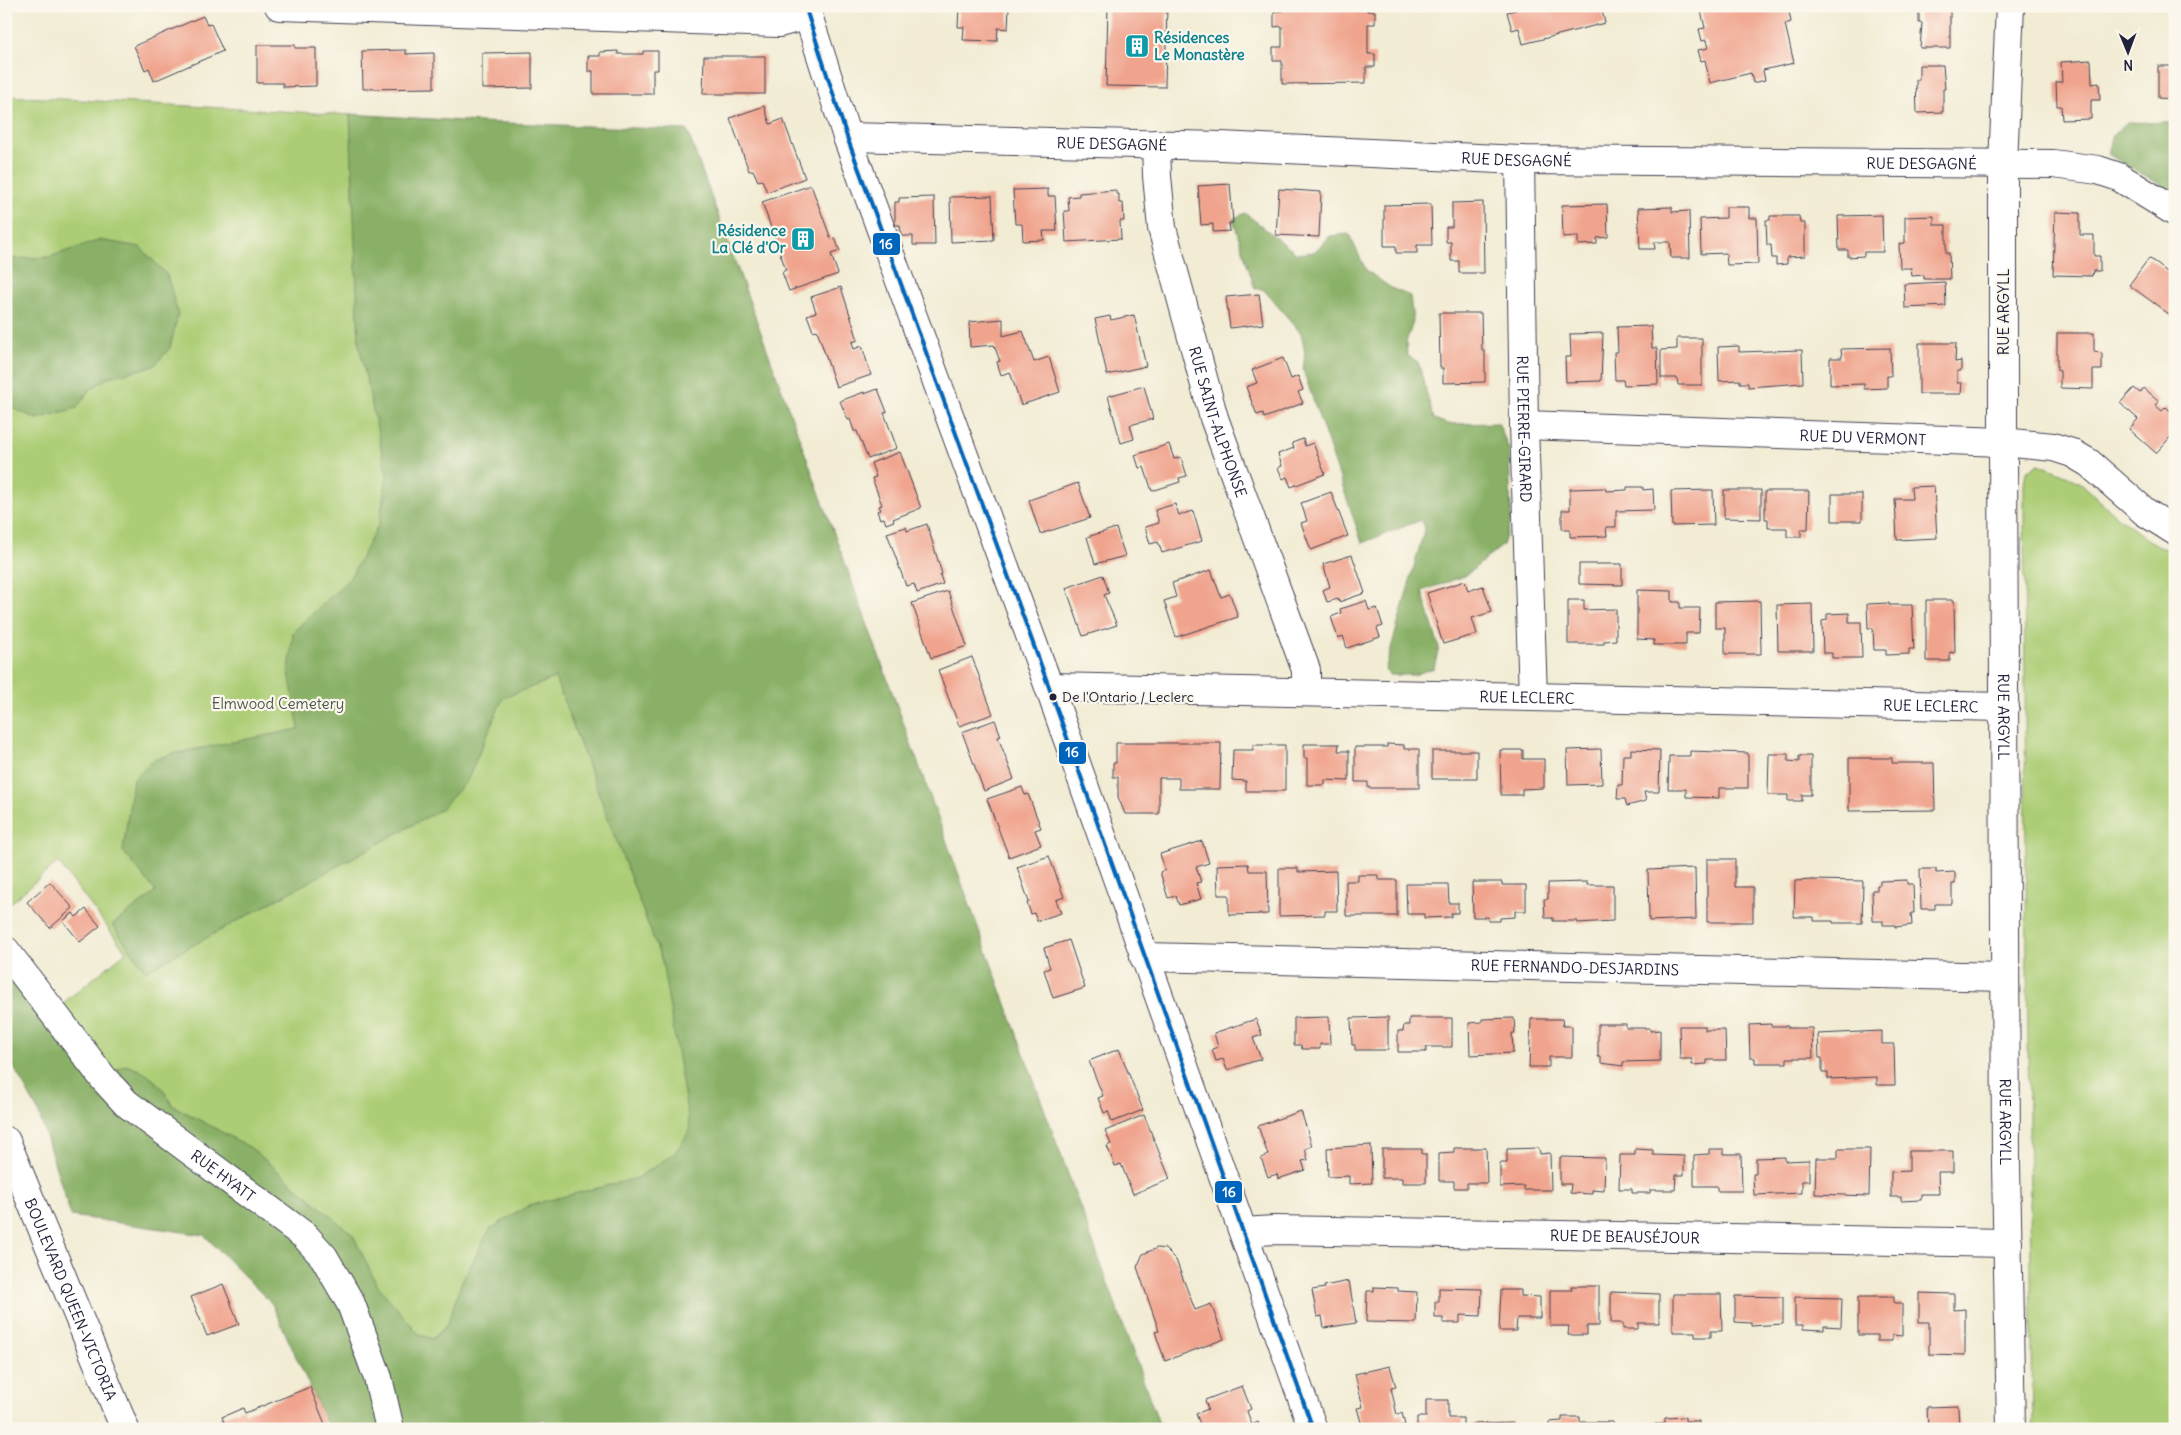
<svg xmlns="http://www.w3.org/2000/svg" width="2181" height="1435" viewBox="0 0 2181 1435" font-family="Delius,sans-serif">
  <style>
    .green { fill: #accd75; stroke: #677858 }
    .forest { fill: #89b066; stroke: #566950 }
    .building { fill: #f0a48e }
    .lines { fill: none; stroke-linecap: round; stroke-linejoin: round }
    .minor-casing { stroke: #414052; stroke-width: 30 }
    .major-casing { stroke: #414052; stroke-width: 30 }
    .minor { stroke: #fff; stroke-width: 28 }
    .major { stroke: #fff; stroke-width: 28 }
    .bus-1-casing { stroke: #fbf7ec; stroke-width: 8 }
    .bus-1 { stroke: #0065bd; stroke-width: 4 }
    .bus-dot { fill: #22223b; stroke: #fbf7ec; stroke-width: 2 }
    .labels { text-anchor: middle; dominant-baseline: central; stroke-width: 4.5; stroke-linejoin: round; paint-order: stroke }
    .bus-label { font-size: 14px; fill: #22223b; stroke: #fbf7ec; text-anchor: start }
    .culture-label { font-size: 15px; font-weight: bold; fill: #0d838f; stroke: #fbf7ec; text-anchor: start }
    .street-label { font-size: 15px; fill: #22223b; stroke: #fbf7ec }
    .park-label { font-size: 15px; fill: #4b554c; stroke: #fbf7ec }
    .line-badge { stroke: #fbf7ec; stroke-width: 2 }
    .badge-label { font-size: 14px; text-anchor: middle; font-weight: bold; fill: #fff }
  </style>
  <rect width="100%" height="100%" fill="#fbf7ec"/>
  <filter id="ink" filterUnits="userSpaceOnUse"><feTurbulence type="fractalNoise" baseFrequency=".02" numOctaves="2"/><feDisplacementMap in="SourceGraphic" scale="10" xChannelSelector="R" yChannelSelector="G"/><feConvolveMatrix kernelMatrix="1 2 1 2 8 2 1 2 1" color-interpolation-filters="sRGB"/></filter>
  <filter id="wash" filterUnits="userSpaceOnUse"><feTurbulence type="fractalNoise" baseFrequency=".0096" numOctaves="4" result="noise"/><feDisplacementMap in="SourceGraphic" scale="20" xChannelSelector="R" yChannelSelector="G"/><feGaussianBlur stdDeviation="1.12" result="paint"/><feColorMatrix in="noise" values="0 0 0 0 0 0 0 0 0 0 0 0 0 0 0 0 0 1.4 0 .05"/><feComposite in="paint" operator="in"/></filter>
  <g filter="url(#wash)">
    <rect width="100%" height="100%" fill="#f2ecd4"/>
    <path class="green" d="M6,96L479,122L555,677L662,961L752,1170L378,1378L159,1129L52,1012L126,952L58,862L6,907Z
      M2039,464L2068,476L2081,483L2115,515L2147,539L2175,555V1429H2033L2026,887L2024,485L2026,472Z"/>
    <path class="forest" d="M350,114L479,122L687,130L1161,1429H559L543,1419L516,1429H329L272,1304L204,1235L71,1216L38,1111L6,1053V951L104,1078L125,1065C147,1071 163,1084 172,1105L251,1148L353,1235L377,1285L419,1334L432,1339L447,1325L462,1281L490,1229L530,1205L637,1178L675,1153L690,1130L662,961L555,678L503,698L467,781L440,810L146,971L112,925L156,892L123,851L133,780L151,761L172,754L299,729L289,672L293,632L350,578L379,524L387,475L359,345Z
      M2127,122L2175,123V193L2108,154L2113,135Z
      M1245,213L1297,254L1314,252L1330,236L1349,234L1366,270L1391,288L1410,296L1413,322L1406,342L1407,355L1418,362L1434,419L1448,424L1498,423L1509,449L1511,519L1503,545L1465,576L1422,591L1439,647L1434,668L1414,675H1389L1385,670L1425,527L1421,520L1362,543L1303,370L1305,353L1301,333L1263,289H1255L1233,219Z
      M100,240L140,247L167,275L178,314L170,348L154,366L109,377L89,390L77,408L37,419L6,405V259L49,257Z"/>
    <g id="blocks">
      <path class="building" d="M959,6H1009L1008,29L998,28L997,41L963,40L964,27H958Z
        M1108,6H1167L1165,87L1106,86Z
        M1284,6H1367V11H1375V24H1368V54H1375V67H1366V83L1282,84V61H1273V47H1282V26L1274,27V11H1284Z
        M1515,6H1601L1605,23L1523,44L1519,28L1512,30L1507,12L1516,10Z
        M1700,6H1788L1791,22L1785,24L1794,63L1763,70L1765,80L1753,83L1751,73L1710,83L1705,60L1701,61L1698,50L1708,48L1706,40L1702,41L1699,29L1705,28Z
        M1922,6H1950V48H1920L1922,23H1919V10H1922Z
        M203,16L207,25L211,24L223,51L154,81L149,68L145,70L134,46Z
        M257,45H295V48H316V86L283,87V83H257Z
        M406,50V54L434,53V88L363,89L362,51Z
        M618,51V54H643V51H658V70H653V94H593V71H588V56H600V52Z
        M532,52V88L482,89V53Z
        M704,56H765V94H703Z
        M2091,60L2092,84L2099,83L2100,100H2091V119L2062,120L2061,106H2057L2056,82H2062L2061,62Z
        M1919,65H1943L1945,89H1943V112L1917,113L1916,80H1919Z
        M2158,66H2175V99L2158,98Z
        M764,106L770,124L783,119L805,178L767,192L762,180L758,181L753,170L749,171L730,118Z
        M1230,184L1233,223H1229L1230,231L1213,232V224L1201,225L1198,186Z
        M811,185L831,239L835,238L840,251L831,254L838,274L789,291L782,272L786,270L762,202Z
        M1048,189V196H1055L1057,231H1043L1044,240L1023,241L1022,224H1015L1013,190Z
        M1279,189L1321,192L1319,237L1276,235Z
        M1116,190V194H1119V203H1123L1124,221H1120L1121,239L1066,242L1064,211H1069L1068,197L1079,196V193Z
        M992,196L994,240L951,242L950,197Z
        M934,197L935,245H913V236H901L900,225H895V202H899V198Z
        M1483,202L1484,273H1459V261H1451V242H1446V227H1452V203Z
        M1431,204L1432,245H1417V253H1396V246H1384V205Z
        M1607,204L1608,237L1597,238V244L1578,245V236L1563,237L1562,205Z
        M1672,207V212L1689,211L1690,258H1671L1670,242H1654L1655,249H1640L1638,208Z
        M1726,207H1749V218H1757L1758,264L1727,265L1726,253L1701,254L1700,219L1726,218Z
        M2055,212L2080,213V235H2094V256H2100V271H2093L2092,276L2053,275Z
        M1882,215L1883,252H1864V256L1848,257V250H1839L1838,216Z
        M1770,216H1799L1800,223H1805V256L1787,257V264L1776,265V258H1772L1771,245H1767L1766,220H1770Z
        M1934,216V225H1946V253H1949L1950,279H1924V275L1912,276L1911,268H1900L1899,244L1905,243V217Z
        M2149,258L2175,278L2173,317L2129,285Z
        M1945,282L1946,306L1905,308L1904,284Z
        M841,287L858,340L852,342L854,349L862,346L871,375L836,387L817,330L813,331L807,315L816,312L811,297Z
        M1259,294L1263,324L1230,328L1226,297Z
        M1439,313H1481L1482,351H1485V382L1443,383V368H1440Z
        M1134,315L1146,366L1107,375L1095,319L1110,316L1111,320Z
        M1003,319V336L1023,331L1034,362L1049,357L1060,392L1021,405L1010,372L1001,375L997,362L1000,361L994,345L970,347L969,322Z
        M1651,326L1652,348H1657L1658,384L1624,385L1623,380H1615L1614,352H1618L1617,327Z
        M1603,333L1601,381L1566,382L1565,357H1571L1570,334Z
        M2057,333H2094V352L2102,353V370H2093V389L2060,388V371L2057,370Z
        M1677,338H1702V385H1678L1677,378H1661V350L1677,349Z
        M1919,343H1956L1955,362L1961,361V371H1957V383H1962L1961,394H1919Z
        M1739,346V352L1802,350L1803,383L1748,387V383H1740V380L1719,381L1718,347Z
        M1890,348L1891,376H1887V388L1864,389V384L1830,385V358H1842L1841,349Z
        M1283,358L1291,379L1298,376L1303,390L1298,392L1303,403L1264,418L1263,413L1257,415L1246,387L1257,383L1252,370Z
        M1144,386L1153,419L1130,425L1134,439L1121,443L1108,396Z
        M2134,388L2140,393L2144,388L2159,401L2155,405L2162,411L2166,407L2175,415V432L2156,453L2129,429L2138,419L2120,403Z
        M878,389L887,412L884,413L897,448L868,459L857,431H854L850,419L848,420L840,401L864,392V394Z
        M1303,439L1305,446L1313,443L1325,474L1291,487L1287,477L1283,479L1278,468L1282,466L1278,454L1294,448L1292,443Z
        M1169,444L1174,459L1181,457L1187,476L1179,478L1180,482L1152,491L1144,467L1139,468L1135,455Z
        M900,452L921,508L893,519L894,521L886,524L884,518L880,519L877,511L881,510L879,506L882,505L872,478L876,477L871,463Z
        M1078,483L1090,518L1040,534L1029,500Z
        M1934,486L1937,538L1897,540L1895,499H1912L1911,487Z
        M1627,487H1643V490L1653,489L1654,510L1616,511V527H1606L1607,536L1570,537V529H1562V510H1570V489L1605,488L1606,491L1627,490Z
        M1713,490L1714,525L1672,526L1671,491Z
        M1724,490H1761V519L1724,518Z
        M1765,491H1809L1808,529H1801V537H1787V528H1768V519H1765Z
        M1331,492L1348,536L1311,550L1301,523L1307,521L1301,503Z
        M1832,494H1862V521H1832Z
        M1175,504L1179,515L1193,511L1202,541L1162,553L1158,542L1150,544L1145,527L1159,523L1155,510Z
        M927,524L942,574L940,575L943,584L917,593L914,584L906,586L887,533L906,527L907,531Z
        M1116,528L1125,556L1095,564L1087,537Z
        M1352,555L1365,593L1339,602L1338,599L1327,602L1323,590L1330,587L1323,564Z
        M1579,564H1622V585L1579,584Z
        M1211,570L1221,597L1230,594L1238,617L1176,637L1164,601L1176,597L1172,583Z
        M1103,575L1109,593L1104,595L1117,625L1083,636L1066,588Z
        M1465,581L1468,591L1483,586L1492,612L1472,618L1477,634L1443,644L1427,593Z
        M1637,590L1672,591V602H1680V608H1700L1699,633H1686V645H1654V640L1637,639Z
        M948,591L967,646L931,658L912,603Z
        M1568,600H1584V610L1616,609V640L1604,641V644H1568Z
        M1926,600H1954L1955,653L1950,652V661H1926Z
        M1366,601L1369,610L1377,608L1383,626L1377,628L1380,637L1347,648L1343,636L1338,638L1331,617L1341,613L1340,609Z
        M1760,601L1761,654H1725V628H1715V602Z
        M1889,603V605H1912L1914,649H1909V654L1886,655V650H1874L1873,628H1868L1867,604Z
        M1812,604L1813,651H1778L1777,605Z
        M1849,613V622H1861L1862,658H1832V653H1823L1822,621L1827,620V614Z
        M972,657L993,714L959,726L938,670Z
        M995,720L1001,736L998,737L1014,779L984,791L962,732Z
        M1116,743H1221L1220,789H1179V778H1159V814H1125L1118,797V777H1113V763H1116Z
        M1304,744H1339L1338,751H1349V781L1325,780V785H1307V758H1304Z
        M1387,744L1404,745V749H1419V788H1368V782H1355V747H1387Z
        M1253,745H1285V791H1246V781L1232,780L1233,750H1253Z
        M1601,749L1602,784L1568,785L1567,750Z
        M1631,749L1660,750L1659,792H1644L1646,801L1627,806L1625,799H1617L1618,785H1622L1623,755H1631Z
        M1500,750H1523V759H1544V788L1522,789V795H1501Z
        M1432,751H1477V779H1432Z
        M1690,751L1748,753V788H1719V798L1686,797V789H1668L1669,756H1690Z
        M1769,754H1788V761L1799,762V756H1811V795H1802V801H1788V795H1768Z
        M1849,758H1892V763H1934L1935,810L1849,811Z
        M1022,787L1025,795L1028,794L1041,828L1035,830L1041,845L1009,857L987,799Z
        M1202,841L1209,863L1196,867L1201,882L1196,883L1201,899L1179,905L1176,896L1168,898L1160,872L1165,870L1160,854Z
        M1049,856L1064,897L1056,900L1061,913L1037,921L1034,913L1031,914L1027,903L1029,902L1017,867Z
        M1707,859H1735V887H1753V922H1707Z
        M1248,864L1249,871H1267L1268,914L1229,915V895H1218L1217,865Z
        M1279,868H1298V872L1336,871L1337,911H1325V915L1279,916Z
        M1695,868L1696,919L1649,921L1648,870Z
        M1920,869H1936V873L1955,872V884H1952V904H1935V909H1921Z
        M1358,875H1378V880H1397V916H1346V881H1358Z
        M1812,880L1863,881L1862,923H1833V921H1814V917H1794L1795,881Z
        M1907,880V884H1913L1914,913H1911L1912,925L1895,927V925H1883V921H1873L1872,890H1877V885H1880V881Z
        M50,882L73,908L50,928L27,902Z
        M1472,882H1502V885H1526V911H1515V917L1500,918V921H1488V917H1473Z
        M1587,882V885H1613V921L1577,923L1578,921H1553V918H1545L1544,899H1548V883Z
        M1406,884H1448L1449,903H1458V913H1451V917L1424,918V914H1407Z
        M86,909L100,926L80,942L63,921L73,913L76,917Z
        M1069,940L1085,988L1053,998L1044,970L1050,968L1044,948Z
        M1329,1017L1330,1044H1320V1049H1302L1301,1045H1294V1018Z
        M1388,1017V1050H1355V1045H1352L1351,1018Z
        M1409,1018H1452V1047H1426V1052H1398V1031H1403L1404,1025H1409Z
        M1514,1018L1515,1033H1512L1513,1053L1470,1055L1469,1023L1482,1022V1019Z
        M1256,1019L1262,1035L1253,1038L1261,1059L1227,1070L1223,1059L1216,1061L1212,1049L1218,1047L1214,1033Z
        M1531,1019H1562L1563,1026H1572V1057H1549V1067H1529Z
        M1598,1024H1626V1028H1650V1031L1660,1030V1061L1623,1062V1066L1601,1063V1057H1598Z
        M1771,1024V1026H1788V1028H1812L1813,1058H1787V1063H1755V1058H1750L1749,1025Z
        M1679,1026H1705V1030H1725L1726,1060H1707V1064L1692,1065V1059H1680Z
        M1882,1031V1044H1894L1895,1085H1877V1077L1828,1079V1073H1822V1058H1819L1818,1034Z
        M1119,1049L1143,1110L1112,1122L1108,1111L1104,1113L1098,1098L1103,1096L1089,1061Z
        M1301,1111L1312,1146L1305,1149L1308,1160L1302,1161L1305,1170L1278,1179L1277,1174L1268,1177L1261,1158L1268,1155L1258,1126Z
        M1144,1115L1170,1179L1133,1194L1121,1164L1115,1166L1107,1146L1111,1144L1105,1131Z
        M1371,1145L1372,1183L1349,1184V1176L1328,1177L1327,1148Z
        M1454,1148H1486L1487,1183H1467V1188H1454V1181H1439V1153L1454,1152Z
        M1539,1148L1540,1154L1550,1153L1551,1190H1524V1186L1500,1187V1163H1507V1149Z
        M1382,1149H1422V1154H1426V1183H1402V1178H1382Z
        M1635,1149L1653,1150V1155L1684,1156V1175H1676L1675,1190H1650V1193H1632V1189H1619L1620,1155H1635Z
        M1709,1149H1724V1154H1741L1742,1191H1717V1186H1694V1155L1709,1154Z
        M1838,1149H1870L1869,1196L1815,1194L1816,1158H1838Z
        M1909,1151H1953V1172H1938L1939,1194H1921V1200L1901,1201V1197H1891V1172L1909,1171Z
        M1560,1157L1605,1158L1604,1191L1592,1190V1194L1570,1193L1571,1184H1560Z
        M1785,1157V1161L1809,1160V1181H1802V1193L1754,1195L1753,1174H1756V1158Z
        M1157,1248L1165,1249L1176,1260L1195,1310L1211,1304L1224,1339L1165,1361L1155,1332L1159,1331L1137,1267L1143,1254Z
        M1349,1281L1356,1323L1324,1328L1322,1316L1317,1317L1312,1290L1325,1288L1324,1286Z
        M223,1284L239,1324L207,1336L191,1297Z
        M1571,1286H1599V1326H1587V1335H1568L1569,1326H1550V1290H1572Z
        M1374,1287L1398,1288V1291L1417,1292L1416,1323L1366,1322L1367,1291H1374Z
        M1439,1288L1482,1289L1481,1316L1460,1315V1323H1443V1318H1435V1302H1439Z
        M1501,1290H1521V1296L1540,1297V1318H1517L1516,1331H1499Z
        M1611,1292L1659,1294V1323H1638V1329H1623V1323H1611Z
        M1919,1293L1954,1294V1310L1965,1309V1355L1929,1354V1322H1919Z
        M1673,1294H1721L1722,1331H1711V1337H1695V1332H1673Z
        M1735,1296L1783,1297V1324L1751,1326V1323L1735,1322Z
        M1795,1297L1842,1298L1841,1327L1824,1326V1330L1803,1329V1325H1795Z
        M1858,1297H1894V1303H1902V1336L1892,1335V1341H1877V1335H1858Z
        M1390,1366L1396,1387L1391,1388L1397,1415L1402,1413L1405,1425L1399,1426V1429H1363L1357,1408L1363,1407L1355,1374Z
        M1242,1386L1251,1409L1247,1411L1252,1425L1258,1422L1261,1429H1202L1196,1414L1208,1409L1205,1400Z
        M310,1387L327,1429H227L222,1417L243,1408L245,1413Z
        M1426,1400H1448V1418H1463V1429H1417V1417H1426Z
        M1958,1406L1959,1429H1928L1927,1407Z
        M1562,1417H1580V1422H1613V1429H1549V1422L1562,1421Z
        M1685,1417V1421H1699V1429H1655V1424H1665V1418Z
        M1513,1423V1429H1472V1424Z"/>
    </g>
  </g>
  <g filter="url(#ink)">
    <use href="#blocks" fill-opacity="0" stroke="#414052" stroke-width="1"/>
    <g class="lines">
      <defs>
        <g id="minor">
          <path d="M279,6L779,23L808,15"/>
          <path d="M805,6L847,137L1049,687L1313,1429"/>
          <path id="s1" d="M2010,6L2003,164V442L2006,1165L2011,1429"/>
          <path id="s2" d="M847,137L1221,146L1520,160L2053,164L2098,170L2119,177L2175,212"/>
          <path id="s3" d="M1156,144L1157,176L1162,228L1214,418L1306,670V692"/>
          <path id="s4" d="M1520,160L1524,425L1533,697"/>
          <path id="s5" d="M1524,425L2003,442L2053,447L2072,453L2089,463L2145,512L2175,531"/>
          <path id="s6" d="M1049,687L2005,707"/>
          <path id="s7" d="M6,951L104,1079L126,1103L305,1236L324,1257L351,1304L378,1378L390,1429"/>
          <path id="s8" d="M1144,957L2005,977"/>
          <path id="s9" d="M1244,1232L1274,1230L2008,1243"/>
        </g>
        <g id="major">
          <path id="s10" d="M6,1141L125,1429"/>
        </g>
      </defs>
      <use href="#minor" class="minor-casing"/>
      <use href="#major" class="major-casing"/>
      <use href="#minor" class="minor"/>
      <use href="#major" class="major"/>
      <defs>
        <path id="bus-1" d="M805,6L847,137L1049,687L1313,1429"/>
      </defs>
      <use href="#bus-1" class="bus-1-casing"/>
      <use href="#bus-1" class="bus-1"/>
    </g>
  </g>
  <defs>
    <symbol id="building-square" viewBox="-11 -11 22 22"><rect x="-9" y="-9" width="18" height="18" rx="4" fill="#0f9aa8" stroke="#fbf7ec"/><path d="M-4-6H4V6H1V3H-1V6H-4ZM-2.5-4.3h1.7v1.8h-1.7ZM.8-4.3h1.7v1.8H.8ZM-2.5-1h1.7V.8h-1.7ZM.8-1h1.7V.8H.8Z" fill="#fff"/></symbol>
  </defs>
  <g fill-rule="evenodd">
    <use href="#building-square" x="1123" y="32" width="28" height="28"/>
    <use href="#building-square" x="789" y="225" width="28" height="28"/>
  </g>
  <circle class="bus-dot" cx="1053" cy="697" r="4.5"/>
  <g class="labels">
    <g class="bus-label">
      <text x="1062" y="697">De l'Ontario / Leclerc</text>
    </g>
    <g class="culture-label">
      <text x="1154" y="37">Résidences<tspan x="1154" dy="17">Le Monastère</tspan></text>
      <text x="786" y="230" text-anchor="end">Résidence<tspan x="786" dy="17">La Clé d'Or</tspan></text>
    </g>
    <g class="street-label">
      <text stroke="none"><textPath href="#s2" startOffset="265">RUE DESGAGNÉ</textPath></text>
      <text stroke="none"><textPath href="#s2" startOffset="670">RUE DESGAGNÉ</textPath></text>
      <text stroke="none"><textPath href="#s2" startOffset="1075">RUE DESGAGNÉ</textPath></text>
      <text transform="translate(2003 312) rotate(-90)">RUE ARGYLL</text>
      <text stroke="none"><textPath href="#s3" startOffset="286">RUE SAINT-ALPHONSE</textPath></text>
      <text stroke="none"><textPath href="#s4" startOffset="269">RUE PIERRE-GIRARD</textPath></text>
      <text stroke="none"><textPath href="#s5" startOffset="339">RUE DU VERMONT</textPath></text>
      <text stroke="none"><textPath href="#s6" startOffset="478">RUE LECLERC</textPath></text>
      <text stroke="none"><textPath href="#s6" startOffset="882">RUE LECLERC</textPath></text>
      <text stroke="none"><textPath href="#s1" startOffset="711">RUE ARGYLL</textPath></text>
      <text stroke="none"><textPath href="#s8" startOffset="431">RUE FERNANDO-DESJARDINS</textPath></text>
      <text stroke="none"><textPath href="#s1" startOffset="1116">RUE ARGYLL</textPath></text>
      <text stroke="none"><textPath href="#s7" startOffset="315">RUE HYATT</textPath></text>
      <text stroke="none"><textPath href="#s9" startOffset="381">RUE DE BEAUSÉJOUR</textPath></text>
      <text stroke="none"><textPath href="#s10" startOffset="171">BOULEVARD QUEEN-VICTORIA</textPath></text>
    </g>
    <g class="park-label">
      <text x="278" y="703">Elmwood Cemetery</text>
    </g>
  </g>
  <g class="line-badge">
    <rect x="872" y="232" width="29" height="24" rx="5" fill="#0065bd"/>
    <rect x="1058" y="741" width="29" height="24" rx="5" fill="#0065bd"/>
    <rect x="1214" y="1180" width="29" height="24" rx="5" fill="#0065bd"/>
  </g>
  <g class="badge-label">
    <text x="886" y="249">16</text>
    <text x="1072" y="757">16</text>
    <text x="1229" y="1197">16</text>
  </g>
  <rect width="2181" height="1435" fill="none" stroke="#fbf7ec" stroke-width="25"/>
  <g transform="translate(2128 52) rotate(179)" stroke="#fbf7ec" stroke-width="4" paint-order="stroke">
  <path d="M0-4L9 19L0 12L-9 19Z" fill="#22223b"/>
  <text y="-8" font-size="14" font-weight="bold" text-anchor="middle" fill="#22223b">N</text>
  </g>
</svg>
